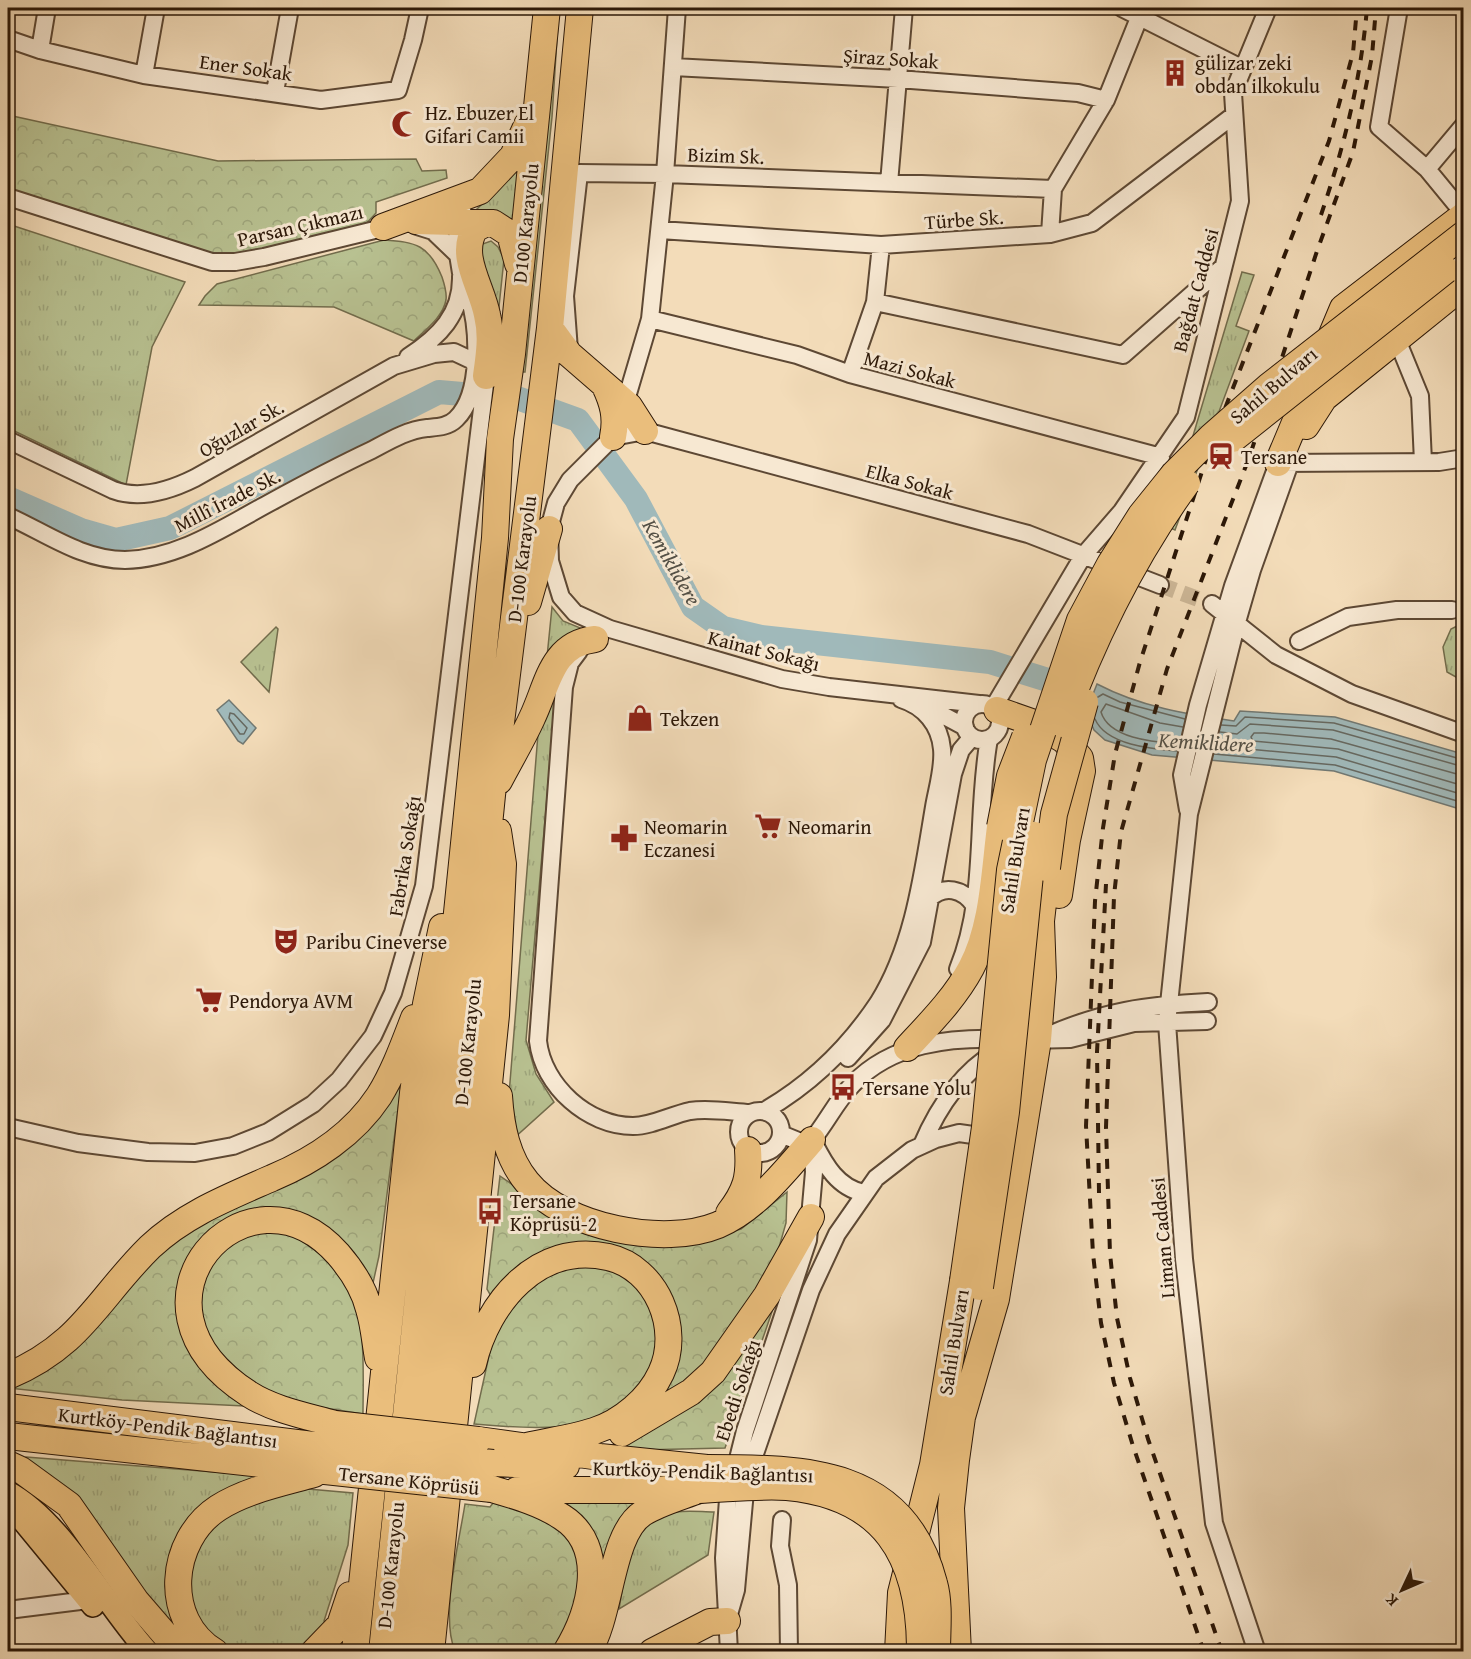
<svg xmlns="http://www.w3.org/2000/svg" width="1471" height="1659" viewBox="0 0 1471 1659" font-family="'Gentium Book Plus',serif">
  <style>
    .grass { fill: url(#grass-tufts); stroke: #726c4c; stroke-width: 1.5 }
    .forest { fill: url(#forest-crowns); stroke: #726c4c; stroke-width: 1.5 }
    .water { fill: #a0b9ba; stroke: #717872; stroke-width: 1.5 }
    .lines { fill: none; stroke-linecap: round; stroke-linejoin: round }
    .shore { stroke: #666860; stroke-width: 1.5 }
    .river { stroke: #a0b9ba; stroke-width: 24 }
    .minor-tunnel { stroke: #cbb595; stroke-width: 16; stroke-dasharray: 16 8; stroke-linecap: butt }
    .minor-casing { stroke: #5d4834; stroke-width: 20 }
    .major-casing { stroke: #2b1707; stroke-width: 24 }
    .highway-casing { stroke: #2b1707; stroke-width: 28 }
    .minor { stroke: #f7e8d2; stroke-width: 16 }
    .major { stroke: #eabe7c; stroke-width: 21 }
    .highway { stroke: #eabe7c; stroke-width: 26 }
    .rail { stroke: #2b1707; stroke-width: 4; stroke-dasharray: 10 10; stroke-linecap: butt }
    .highway-bridge-casing { stroke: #2b1707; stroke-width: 28; stroke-linecap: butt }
    .highway-bridge { stroke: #eabe7c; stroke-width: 26 }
    .labels { text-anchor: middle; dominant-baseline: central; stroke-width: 6; stroke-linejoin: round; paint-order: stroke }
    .street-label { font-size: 20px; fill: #2b1707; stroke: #f7e8d2 }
    .poi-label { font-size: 20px; fill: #2b1707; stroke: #f7e8d2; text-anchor: start }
    .water-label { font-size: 21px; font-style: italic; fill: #545046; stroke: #f7e8d2 }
  </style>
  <defs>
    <pattern id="grass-tufts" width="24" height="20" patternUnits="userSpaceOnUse" patternTransform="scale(1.5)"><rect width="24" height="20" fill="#b8c191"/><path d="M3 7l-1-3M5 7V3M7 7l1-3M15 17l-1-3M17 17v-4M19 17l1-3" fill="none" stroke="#9ea57c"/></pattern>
    <pattern id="forest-crowns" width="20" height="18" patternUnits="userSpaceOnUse" patternTransform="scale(1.5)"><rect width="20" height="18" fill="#b8c191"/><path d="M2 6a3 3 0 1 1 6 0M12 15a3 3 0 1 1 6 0" fill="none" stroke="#9ea57c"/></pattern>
  </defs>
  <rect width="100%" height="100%" fill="#f3dcb9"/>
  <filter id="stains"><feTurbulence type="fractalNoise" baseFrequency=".00333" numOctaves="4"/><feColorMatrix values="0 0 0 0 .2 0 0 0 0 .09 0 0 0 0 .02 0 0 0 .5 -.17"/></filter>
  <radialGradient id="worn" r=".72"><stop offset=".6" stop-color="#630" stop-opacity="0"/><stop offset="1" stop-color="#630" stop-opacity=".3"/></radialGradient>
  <path class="grass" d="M559,8L552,117L525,372H516Z
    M526,149L517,248L463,223L498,188Z
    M8,224L185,282L152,347L126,485L8,428Z
    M491,241L498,247L504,259L494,354L474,247Z
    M1242,272L1254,275L1236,326L1249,331L1175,530L1166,526Z
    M552,607L563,621L600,636L546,667Z
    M1463,623H1464L1463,681L1447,672L1443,647L1451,629Z
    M276,627L278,629L269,692L241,662Z
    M558,669L526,1040L536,1074L554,1102L513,1139L508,1107L540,709Z
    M26,1457L252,1475L256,1480L170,1556L165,1586L169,1607L182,1631L174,1632L21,1461Z
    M308,1489L353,1493L348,1545L324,1621L328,1625L307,1646L292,1652L231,1651L224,1648L190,1614C190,1599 188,1554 193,1543C207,1512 277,1496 308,1489Z
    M714,1512L708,1555L619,1609C626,1572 626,1530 667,1514C679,1509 700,1512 714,1512Z"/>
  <path class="forest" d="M8,115L218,161L416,159L422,171L446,170L447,178L376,202V213L363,227L237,257L206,258L8,192Z
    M384,240C416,242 429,245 442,277C444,283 447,293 446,300C443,317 425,330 414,341L334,307L199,305L205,296L217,284Z
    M402,1078L379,1256L371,1292L277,1213L181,1280L178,1309L182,1325L244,1402V1406L122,1400L8,1388L159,1253L219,1212Z
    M500,1176L523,1192L699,1240L741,1229L787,1192L786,1223L778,1251L736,1328L696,1378L653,1409L679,1338L603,1247L491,1296L487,1289Z
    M286,1230C299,1240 338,1264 346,1276C367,1310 363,1375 363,1414L300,1404L261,1392L200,1333L203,1266L236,1234Z
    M597,1262L640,1285L661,1326L650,1379C635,1391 620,1406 603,1416C576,1433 505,1427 474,1424L492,1342L510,1309L536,1276Z
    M775,1303L725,1448L597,1451L645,1433Z
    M556,1502L645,1503L603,1580Z
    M493,1503C505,1505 523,1505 534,1510C567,1525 592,1565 579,1601C572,1618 562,1635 554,1651H455C440,1616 459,1543 465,1504L490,1507Z"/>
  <path class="water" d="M1097,684C1141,707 1186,714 1234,721L1240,711L1335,717L1463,754V810L1334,771L1152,755L1105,740L1094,730L1086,712Z
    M229,700L256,728L243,744L238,741L217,710Z"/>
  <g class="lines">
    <path class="shore" d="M1098,697L1103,694L1120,702L1185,719
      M230,713L234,714L247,728L244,734H240L229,718Z
      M1095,719C1106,745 1152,749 1177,751
      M1221,725L1236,726L1245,717L1334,723L1464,760
      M1220,732L1237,734L1250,724L1333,730L1464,767
      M1179,744C1155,742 1109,739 1101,712L1106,704L1160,723L1183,727
      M1216,746L1336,757L1464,795
      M1214,754L1335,765L1464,803
      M1464,776L1331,739L1264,733H1254L1251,737L1253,741L1338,749L1464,786"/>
    <path class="river" d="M8,498L81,530L116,540L170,528L439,392L520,399L578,420L636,499L693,607L723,628L761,637L990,662L1051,681L1076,693"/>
    <path class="minor-tunnel" d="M1160,585L1212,604"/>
    <defs>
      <path id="minor" d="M1122,8L1243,69
        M1399,8L1379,127L1427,169L1464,214
        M8,39L40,50L144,75L321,100L398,90L413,40L420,8
        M40,50L47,8
        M673,67L898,79L1078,93L1106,100
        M144,75L156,8
        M275,92L290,8
        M1427,169L1464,125
        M889,183L904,8
        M8,197L212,262H235L264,257L391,226
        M417,226L433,231L457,254
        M660,230L881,245L1050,234L1092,223L1234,115
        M1050,234L1053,189
        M461,273L456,242L463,213
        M875,302L1123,355L1223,267
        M650,319L797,355L850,374L1161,457
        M1393,330L1420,396L1423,462
        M569,350L565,296L579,173L665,174L1053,189L1106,100L1143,8
        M408,357C439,337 462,314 461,276
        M850,374L875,302L881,245
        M629,406L627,397L650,319L665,174L677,8
        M8,440L113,490C140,500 171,490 195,478L394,366L434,354L454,352L471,360L486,376L424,886L393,993L373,1036L339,1080L313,1104L268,1132L233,1146L195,1153L148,1152L78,1143L8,1127
        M8,516C46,533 82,560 125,560C179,559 226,526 271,502C304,484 338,466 372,450C389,441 407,430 427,428C437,427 448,427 456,419C482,394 479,329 469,297
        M1212,604L1276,655L1352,694L1464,734
        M1299,641L1348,617L1397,610H1452
        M579,651L570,663L564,687L538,1041C543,1086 588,1126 633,1126C652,1126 671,1115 690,1111C709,1108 731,1112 750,1113
        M964 722a18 18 0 1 1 36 0a18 18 0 1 1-36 0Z
        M922,704L965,727
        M979,704L829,687L782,679L610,629L575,613L561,597L550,561L549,529L556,503L570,480L613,437L645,431L1028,534L1160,585
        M993,708L1083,556L1122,511L1186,417L1240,201L1233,93L1268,8
        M1188,810L1182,775L1198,705L1233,586L1278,463L1439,462L1464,458
        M929,899C944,884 963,889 974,905
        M958,969C988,896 975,815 989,739
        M1047,1036C1103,1011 1147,1005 1208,1002
        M1029,1040L1070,1039L1134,1023L1207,1021
        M848,1058L882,1020L922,942L953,774L961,750L972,737
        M739 1132a21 21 0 1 1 42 0a21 21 0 1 1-42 0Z
        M764,1111C811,1084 848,1048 878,1003C914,946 923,872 934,807C937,789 944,767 942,749C940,725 924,706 901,699
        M781,1134L803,1143L812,1140C827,1122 837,1100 853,1084C892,1043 950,1037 1004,1039
        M814,1143C825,1165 838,1188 864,1193
        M922,1145C938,1107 962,1072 997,1051
        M782,1520L780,1546L788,1585L789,1652
        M8,1610L88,1600
        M727,1621L736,1590L746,1480L811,1290L837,1234L876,1178L912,1150L936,1139L959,1133L994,1138
        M729,1652L724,1558L728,1499L745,1431L808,1240L814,1172L812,1140
        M1257,1652L1214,1523L1184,1259L1167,1023L1189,814L1237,622L1252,570L1290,463"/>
      <path id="major" d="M8,1492C62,1521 105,1605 148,1652
        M8,1511L23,1521L93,1606"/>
      <path id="highway" d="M416,221L493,223L510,234L518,264
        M383,227L480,191L513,156L527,125
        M550,328L569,354L629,406L645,431
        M486,376C489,355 492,335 487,315C482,287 458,255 475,229L486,223
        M605,386C613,403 617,417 613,437
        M1306,426L1324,398L1464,285
        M1278,463L1343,308L1464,215
        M528,602L549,529
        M997,710L1037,724L1064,740L1080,758L1082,771L1067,840L1059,895
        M499,781C510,760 522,740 532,718C548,685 551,644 595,639
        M907,1048C930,1023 955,998 971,968C993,927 994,872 1000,827
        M499,1096C501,1127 507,1158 527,1182C564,1228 665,1247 718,1225C756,1209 786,1170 812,1140
        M729,1213C746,1191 750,1177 748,1150
        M473,1364C487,1303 538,1241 608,1257C657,1268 682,1329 661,1373C649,1399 622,1422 594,1431C572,1438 549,1441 527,1446
        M8,1376C82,1345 98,1298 150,1247C185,1214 229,1197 272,1178C313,1161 354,1134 379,1096C394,1072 404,1044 414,1018
        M8,1407L329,1447
        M335,1424C307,1416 274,1410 249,1394C107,1303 248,1152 338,1254C351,1269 364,1289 369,1309C374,1325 375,1342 378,1358
        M622,1433L691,1392L713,1372L767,1295L811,1217
        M8,1436L325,1471
        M478,1440L600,1457L707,1468
        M493,1463L566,1466
        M8,1464L21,1470L69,1505L136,1601L180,1652
        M492,1489C516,1496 541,1503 562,1517C609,1547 590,1613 566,1652
        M517,1490H684
        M215,1652C162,1620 169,1540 218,1508C246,1490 282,1483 314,1474
        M314,1652L340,1625L350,1595
        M355,1652L413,1093L426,1004L442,927
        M382,1652L495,538L500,439L512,354L547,8
        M406,1652L492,795L550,328L580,8
        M431,1652L496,1015L503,864L498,831
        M588,1652C612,1614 610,1534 643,1513C659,1503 681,1497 699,1490
        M652,1652L710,1622L727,1621
        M898,1652L901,1593L933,1465L963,1281
        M958,1652L951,1508L956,1460L962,1417L996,1299L1038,1040L1043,977L1041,921L1047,868"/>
    </defs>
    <use href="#minor" class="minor-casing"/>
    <use href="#major" class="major-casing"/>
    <use href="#highway" class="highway-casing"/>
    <use href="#minor" class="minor"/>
    <use href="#major" class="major"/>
    <use href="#highway" class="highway"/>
    <path class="rail" d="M1321,215C1344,147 1361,79 1367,8
      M1099,1193L1097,1052L1106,884
      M1204,1652L1133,1446L1114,1383L1101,1323L1093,1254L1086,1126L1095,901L1103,828L1115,754L1140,662L1210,447L1329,141L1353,53L1357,8
      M1222,1652L1148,1439L1130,1378L1117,1318L1110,1254L1106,1127L1114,896L1121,832L1167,669L1249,458L1317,251L1353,152L1372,56L1376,8"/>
    <defs>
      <path id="highway-bridge" d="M1233,439L1446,270
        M1062,724C1093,639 1134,556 1187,483
        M1000,827L1010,776L1025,737
        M1047,868L1054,814L1085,702
        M963,1281L985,1127L1010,870L1033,760L1080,620L1110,564L1141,515L1174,474L1212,436L1269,386L1464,234
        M980,1287L1006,1112L1034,835
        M335,1424L478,1440
        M329,1447L493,1463
        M707,1468C806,1468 904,1468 934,1583C940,1604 937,1630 937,1652
        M325,1471L492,1489
        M699,1490C727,1489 758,1485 787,1487C884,1496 919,1556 920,1647"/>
    </defs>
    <use href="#highway-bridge" class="highway-bridge-casing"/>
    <use href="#highway-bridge" class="highway-bridge"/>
  </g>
  <defs>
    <symbol id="building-bare" viewBox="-9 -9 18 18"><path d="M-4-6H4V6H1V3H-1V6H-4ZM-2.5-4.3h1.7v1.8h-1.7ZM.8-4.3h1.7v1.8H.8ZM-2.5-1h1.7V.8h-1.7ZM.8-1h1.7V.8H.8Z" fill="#8f2418" stroke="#f7e8d2" stroke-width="2.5" paint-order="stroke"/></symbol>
    <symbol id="mosque-bare" viewBox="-9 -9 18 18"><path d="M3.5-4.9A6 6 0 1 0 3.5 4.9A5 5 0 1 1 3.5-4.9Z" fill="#8f2418" stroke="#f7e8d2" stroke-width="2.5" paint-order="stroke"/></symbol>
    <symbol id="station-bare" viewBox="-9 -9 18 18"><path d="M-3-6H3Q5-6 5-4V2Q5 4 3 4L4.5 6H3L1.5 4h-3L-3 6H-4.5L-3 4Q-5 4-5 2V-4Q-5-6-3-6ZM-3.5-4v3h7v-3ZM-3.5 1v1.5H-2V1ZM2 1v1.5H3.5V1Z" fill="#8f2418" stroke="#f7e8d2" stroke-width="2.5" paint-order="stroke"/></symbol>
    <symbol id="shop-bare" viewBox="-9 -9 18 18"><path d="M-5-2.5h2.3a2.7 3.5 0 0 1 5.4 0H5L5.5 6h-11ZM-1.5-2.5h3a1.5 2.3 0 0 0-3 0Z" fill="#8f2418" stroke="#f7e8d2" stroke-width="2.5" paint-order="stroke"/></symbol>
    <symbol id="supermarket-bare" viewBox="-9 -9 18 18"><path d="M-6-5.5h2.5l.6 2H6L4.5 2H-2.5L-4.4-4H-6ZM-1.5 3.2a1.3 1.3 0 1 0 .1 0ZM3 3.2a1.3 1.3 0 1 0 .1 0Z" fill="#8f2418" stroke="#f7e8d2" stroke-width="2.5" paint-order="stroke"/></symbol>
    <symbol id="pharmacy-bare" viewBox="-9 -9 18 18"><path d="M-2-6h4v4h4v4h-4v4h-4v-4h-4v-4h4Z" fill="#8f2418" stroke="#f7e8d2" stroke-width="2.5" paint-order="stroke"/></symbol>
    <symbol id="theatre-bare" viewBox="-9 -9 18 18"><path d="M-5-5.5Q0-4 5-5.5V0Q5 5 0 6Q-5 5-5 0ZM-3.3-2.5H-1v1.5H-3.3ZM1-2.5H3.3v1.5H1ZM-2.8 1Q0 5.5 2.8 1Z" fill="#8f2418" stroke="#f7e8d2" stroke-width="2.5" paint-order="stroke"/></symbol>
    <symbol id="bus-bare" viewBox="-9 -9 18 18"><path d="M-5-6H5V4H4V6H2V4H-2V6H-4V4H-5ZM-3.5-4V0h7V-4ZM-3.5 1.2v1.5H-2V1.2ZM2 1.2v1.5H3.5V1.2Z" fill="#8f2418" stroke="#f7e8d2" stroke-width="2.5" paint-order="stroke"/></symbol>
  </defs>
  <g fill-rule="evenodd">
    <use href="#building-bare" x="1156" y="54" width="38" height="38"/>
    <use href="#mosque-bare" x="386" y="105" width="38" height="38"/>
    <use href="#station-bare" x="1202" y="437" width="38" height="38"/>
    <use href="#shop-bare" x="621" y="699" width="38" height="38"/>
    <use href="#supermarket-bare" x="749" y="807" width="38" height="38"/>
    <use href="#pharmacy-bare" x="605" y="819" width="38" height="38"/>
    <use href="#theatre-bare" x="267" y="922" width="38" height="38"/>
    <use href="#supermarket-bare" x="190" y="981" width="38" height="38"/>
    <use href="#bus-bare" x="824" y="1068" width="38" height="38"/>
    <use href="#bus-bare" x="471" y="1192" width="38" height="38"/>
  </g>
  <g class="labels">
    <g class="street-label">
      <text transform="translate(891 58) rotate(4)">Şiraz Sokak</text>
      <text transform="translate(246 67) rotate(8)">Ener Sokak</text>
      <text transform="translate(726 155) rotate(2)">Bizim Sk.</text>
      <text transform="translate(964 219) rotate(-4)">Türbe Sk.</text>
      <text transform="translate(525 223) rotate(-84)">D100 Karayolu</text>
      <text transform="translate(300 225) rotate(-13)">Parsan Çıkmazı</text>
      <text transform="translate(1195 290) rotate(-75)">Bağdat Caddesi</text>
      <text transform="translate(910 369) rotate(15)">Mazi Sokak</text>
      <text transform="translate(1273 385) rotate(-40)">Sahil Bulvarı</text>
      <text transform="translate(241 428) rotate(-30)">Oğuzlar Sk.</text>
      <text transform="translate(910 481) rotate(15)">Elka Sokak</text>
      <text transform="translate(227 500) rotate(-27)">Millî İrade Sk.</text>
      <text transform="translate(521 559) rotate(-83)">D-100 Karayolu</text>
      <text transform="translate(764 650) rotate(14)">Kainat Sokağı</text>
      <text transform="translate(404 856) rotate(-81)">Fabrika Sokağı</text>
      <text transform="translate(1014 860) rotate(-81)">Sahil Bulvarı</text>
      <text transform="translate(467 1042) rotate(-84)">D-100 Karayolu</text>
      <text transform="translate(1162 1238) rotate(-95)">Liman Caddesi</text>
      <text transform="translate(953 1342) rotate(-81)">Sahil Bulvarı</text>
      <text transform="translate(737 1390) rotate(-72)">Ebedi Sokağı</text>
      <text transform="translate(168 1427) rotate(7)">Kurtköy-Pendik Bağlantısı</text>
      <text transform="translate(703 1471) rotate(2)">Kurtköy-Pendik Bağlantısı</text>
      <text transform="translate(409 1480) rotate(6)">Tersane Köprüsü</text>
      <text transform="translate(390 1565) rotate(-84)">D-100 Karayolu</text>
    </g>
    <g class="poi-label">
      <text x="1195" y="62">gülizar zeki<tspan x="1195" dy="23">obdan ilkokulu</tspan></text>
      <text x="425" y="112">Hz. Ebuzer El<tspan x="425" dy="23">Gifari Camii</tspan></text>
      <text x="1241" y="456">Tersane</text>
      <text x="660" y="718">Tekzen</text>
      <text x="644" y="826">Neomarin<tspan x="644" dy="23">Eczanesi</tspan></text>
      <text x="788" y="826">Neomarin</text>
      <text x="306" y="941">Paribu Cineverse</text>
      <text x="229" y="1000">Pendorya AVM</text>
      <text x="863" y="1087">Tersane Yolu</text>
      <text x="510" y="1200">Tersane<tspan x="510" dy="23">Köprüsü-2</tspan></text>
    </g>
    <g class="water-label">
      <text transform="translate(672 562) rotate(60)">Kemiklidere</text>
      <text transform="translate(1206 742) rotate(3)">Kemiklidere</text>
    </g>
  </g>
  <rect width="1471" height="1659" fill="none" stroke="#f3dcb9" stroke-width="30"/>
  <rect x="9" y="9" width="1453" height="1641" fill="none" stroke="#2b1707" stroke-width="3"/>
  <rect x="15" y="15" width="1441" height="1629" fill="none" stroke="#2b1707" stroke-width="1.5"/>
  <g transform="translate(1402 1590) rotate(226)" stroke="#f7e8d2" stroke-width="4.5" paint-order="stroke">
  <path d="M0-4.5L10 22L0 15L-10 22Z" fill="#2b1707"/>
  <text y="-9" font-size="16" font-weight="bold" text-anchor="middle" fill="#2b1707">K</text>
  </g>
  <rect width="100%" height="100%" filter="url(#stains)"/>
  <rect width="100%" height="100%" fill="url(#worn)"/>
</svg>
